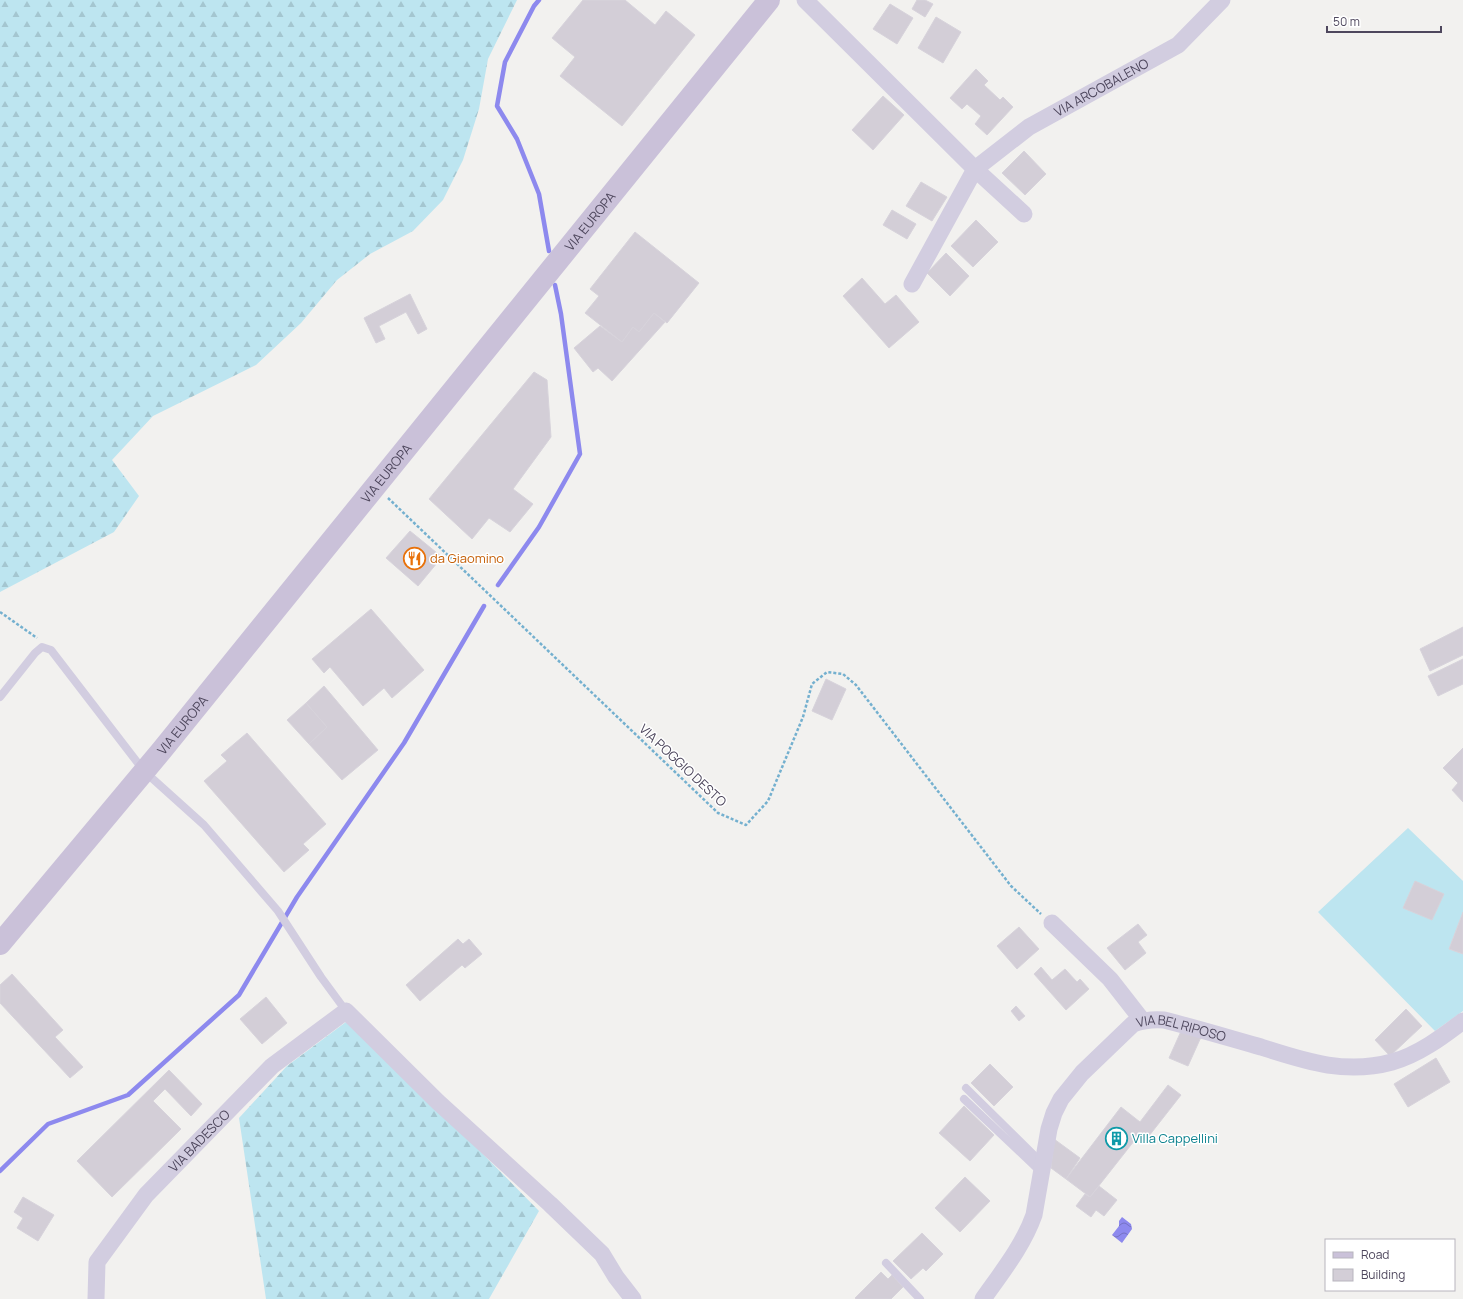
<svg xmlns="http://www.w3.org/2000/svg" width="1463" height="1299" viewBox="0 0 1463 1299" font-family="Manrope,sans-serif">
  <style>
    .forest { fill: url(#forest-firs) }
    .garden { fill: #bde5f0 }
    .water { fill: url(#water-waves) }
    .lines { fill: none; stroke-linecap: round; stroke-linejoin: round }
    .stream { stroke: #8d89ee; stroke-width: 4.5 }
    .building { fill: #d3ced7; stroke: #d7d3db }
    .path { stroke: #74b0cf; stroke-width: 2.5; stroke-dasharray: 3 2; stroke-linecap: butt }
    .lane { stroke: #d2cde0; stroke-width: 8 }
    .street { stroke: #d2cde0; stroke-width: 17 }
    .secondary { stroke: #cac1d9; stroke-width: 22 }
    .labels { text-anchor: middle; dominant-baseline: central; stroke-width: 3; stroke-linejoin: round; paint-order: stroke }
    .street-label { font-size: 13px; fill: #4e475d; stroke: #fff }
    .food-label { font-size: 13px; fill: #c56008; stroke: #fff; text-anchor: start }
    .culture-label { font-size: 13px; fill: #0d838f; stroke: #fff; text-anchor: start }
  </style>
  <defs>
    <pattern id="forest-firs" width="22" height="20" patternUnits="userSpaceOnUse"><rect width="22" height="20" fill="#bde5f0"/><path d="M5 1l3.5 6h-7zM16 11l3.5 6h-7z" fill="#a4c6d0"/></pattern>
    <pattern id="water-waves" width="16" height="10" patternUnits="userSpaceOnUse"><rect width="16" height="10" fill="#8d89ee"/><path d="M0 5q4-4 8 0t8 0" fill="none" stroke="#7572c4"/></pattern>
  </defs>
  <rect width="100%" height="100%" fill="#f2f1ef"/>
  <path class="forest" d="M0,0H517L488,59L479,109L463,160L443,200L413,231L370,254L337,280L301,323L256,365L153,416L112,460L139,496L114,532L0,592Z
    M350,1019L539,1211L489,1299H266L239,1118L287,1066Z"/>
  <path class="garden" d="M1408,828L1463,881V912L1449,949L1463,954V1011L1435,1031L1318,912Z"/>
  <path class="water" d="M1122,1217L1131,1224L1132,1229L1122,1243L1112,1235L1119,1226V1221Z"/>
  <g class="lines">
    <path class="stream" d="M539,0L534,6L505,62L497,106L517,139L539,194L549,251
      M498,585L539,527L580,454L561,314L555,285
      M0,1171L48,1124L128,1095L239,995L297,897L404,743L484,606"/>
  </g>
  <path class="building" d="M583,0H625L655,25L666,11L695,35L622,126L560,76L575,57L552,38Z
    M917,0H925L933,4L925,17L912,9Z
    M890,4L913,18L897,44L873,29Z
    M936,17L961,32L943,63L918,48Z
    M976,69L988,81L984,85L1000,100L1003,97L1013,107L987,135L975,124L981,116L967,104L962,109L950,98Z
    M883,96L904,115L873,150L852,130Z
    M1024,151L1046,174L1025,195L1002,173Z
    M921,182L947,197L932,221L906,206Z
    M892,210L916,224L907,239L883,225Z
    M976,220L998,242L973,267L951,246Z
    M635,232L699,283L667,323L654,313L639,332L633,327L622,342L585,313L599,296L590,289Z
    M946,253L969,276L950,296L927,273Z
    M862,278L885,304L896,295L919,322L889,348L843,296Z
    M410,294L427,329L418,334L406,312L379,326L385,339L376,343L364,318Z
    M654,313L665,322L612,381L598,368L593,372L574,348L600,326L622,342L633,327L639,332Z
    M534,372L547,380L551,437L513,489L533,504L510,532L489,518L472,539L429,499Z
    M410,531L442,557L418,586L386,558Z
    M371,609L424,670L392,698L384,688L363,706L330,667L324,673L312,659Z
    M1463,627V655L1430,671L1420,649Z
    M1463,659V684L1438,696L1428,676Z
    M826,679L846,689L832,720L812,711Z
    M324,686L378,750L342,780L309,744L327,727L306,703Z
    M306,703L327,727L309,744L287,720Z
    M247,733L326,824L303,844L309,850L284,872L204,781L227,761L221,755Z
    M1463,748V802L1452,790L1458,783L1443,768Z
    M1415,881L1444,894L1432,920L1403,908Z
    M1463,912V954L1449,949Z
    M1138,924L1147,935L1138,942L1146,953L1125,970L1107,948Z
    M1019,927L1039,949L1017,969L997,946Z
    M458,939L463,944L469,939L482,954L465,968L462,965L420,1001L406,985Z
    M1041,967L1052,980L1065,969L1077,982L1080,979L1089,989L1066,1010L1034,974Z
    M12,974L63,1030L55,1037L83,1067L70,1078L0,1003V985Z
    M266,997L287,1023L262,1044L240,1019Z
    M1016,1006L1025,1016L1019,1021L1011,1011Z
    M1406,1009L1422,1026L1390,1056L1375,1040Z
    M1182,1029L1201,1037L1188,1066L1169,1058Z
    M1436,1058L1450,1082L1408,1107L1394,1084Z
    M990,1064L1013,1087L994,1106L971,1083Z
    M169,1070L202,1104L191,1116L165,1089L153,1101L181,1129L112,1197L77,1161Z
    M1168,1085L1181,1095L1145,1141L1138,1136L1090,1197L1066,1179L1121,1107L1140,1122Z
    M964,1106L994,1135L970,1161L939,1133Z
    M1054,1139L1080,1158L1066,1179L1051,1168Z
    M965,1177L990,1201L960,1232L935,1208Z
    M1099,1186L1117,1200L1104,1216L1096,1210L1091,1217L1076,1206L1085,1194L1090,1197Z
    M23,1197L54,1215L38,1241L17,1228L23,1218L14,1212Z
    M922,1233L943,1254L926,1271L923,1268L911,1279L893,1261Z
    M881,1272L888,1279L892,1275L903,1287L891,1299H856L855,1298Z"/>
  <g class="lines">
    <path class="path" d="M388,498L718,813L746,825L768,801L803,717L812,684L827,672L843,674L856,685L1011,886L1041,914
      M0,612L37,638"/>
    <path class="lane" d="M0,697L35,653L42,647L51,650L144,771L204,825L278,911L321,977L346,1011
      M966,1088L1042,1163
      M964,1099L1041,1172
      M886,1263L920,1299"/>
    <g class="street">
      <path d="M805,0L975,169L1024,214"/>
      <path id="s1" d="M912,284L975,169L1029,127L1178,45L1222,0"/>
      <path d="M1052,923L1110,979L1142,1020"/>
      <path id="s2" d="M96,1299L97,1262L146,1195L272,1066L346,1011L438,1102L550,1204L602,1254L616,1277L633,1299"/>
      <path id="s3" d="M983,1299C1002,1272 1023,1246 1034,1215L1049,1129L1054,1113L1061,1099L1082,1073L1133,1024C1144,1020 1152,1019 1164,1020C1196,1028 1229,1038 1261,1047C1305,1061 1345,1075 1392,1062C1418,1055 1442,1037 1463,1021"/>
    </g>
    <path class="secondary" id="s4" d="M0,944L162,750L769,0"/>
  </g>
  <defs>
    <symbol id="restaurant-ring" viewBox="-11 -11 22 22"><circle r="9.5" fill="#fff" stroke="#e8710a" stroke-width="1.5"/><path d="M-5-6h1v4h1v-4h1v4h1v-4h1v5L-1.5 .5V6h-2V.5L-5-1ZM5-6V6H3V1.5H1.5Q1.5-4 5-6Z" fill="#e8710a"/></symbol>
    <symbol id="building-ring" viewBox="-11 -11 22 22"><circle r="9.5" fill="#fff" stroke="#0f9aa8" stroke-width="1.5"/><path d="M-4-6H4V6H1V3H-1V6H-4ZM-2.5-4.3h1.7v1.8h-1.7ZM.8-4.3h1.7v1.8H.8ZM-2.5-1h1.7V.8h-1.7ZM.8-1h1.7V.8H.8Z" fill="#0f9aa8"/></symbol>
  </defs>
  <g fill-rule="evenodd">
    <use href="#restaurant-ring" x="402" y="546" width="25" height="25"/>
    <use href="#building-ring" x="1104" y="1126" width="25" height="25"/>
  </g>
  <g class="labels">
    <g class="street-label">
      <text stroke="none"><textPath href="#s1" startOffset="282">VIA ARCOBALENO</textPath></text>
      <text stroke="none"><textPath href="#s4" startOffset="933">VIA EUROPA</textPath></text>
      <text stroke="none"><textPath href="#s4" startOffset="609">VIA EUROPA</textPath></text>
      <text stroke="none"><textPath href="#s4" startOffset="285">VIA EUROPA</textPath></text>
      <text transform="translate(683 765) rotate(43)">VIA POGGIO DESTO</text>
      <text stroke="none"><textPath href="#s3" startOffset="372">VIA BEL RIPOSO</textPath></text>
      <text stroke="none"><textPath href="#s2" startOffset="196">VIA BADESCO</textPath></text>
    </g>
    <g class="food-label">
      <text x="430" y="558">da Giaomino</text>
    </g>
    <g class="culture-label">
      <text x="1132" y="1138">Villa Cappellini</text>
    </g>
  </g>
  <rect x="1325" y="1239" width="130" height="52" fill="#ffffff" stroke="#b8b5be"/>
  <rect x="1333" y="1252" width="20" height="6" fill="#cac1d9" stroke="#b8b5be"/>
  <text x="1361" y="1259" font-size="12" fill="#4e475d">Road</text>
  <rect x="1333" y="1269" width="20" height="12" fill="#d3ced7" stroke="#b8b5be"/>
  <text x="1361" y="1279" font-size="12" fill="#4e475d">Building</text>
  <path d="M1327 26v6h114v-6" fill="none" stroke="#4e475d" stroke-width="2"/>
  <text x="1333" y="26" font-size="12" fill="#4e475d" stroke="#ffffff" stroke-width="3" paint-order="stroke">50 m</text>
</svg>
